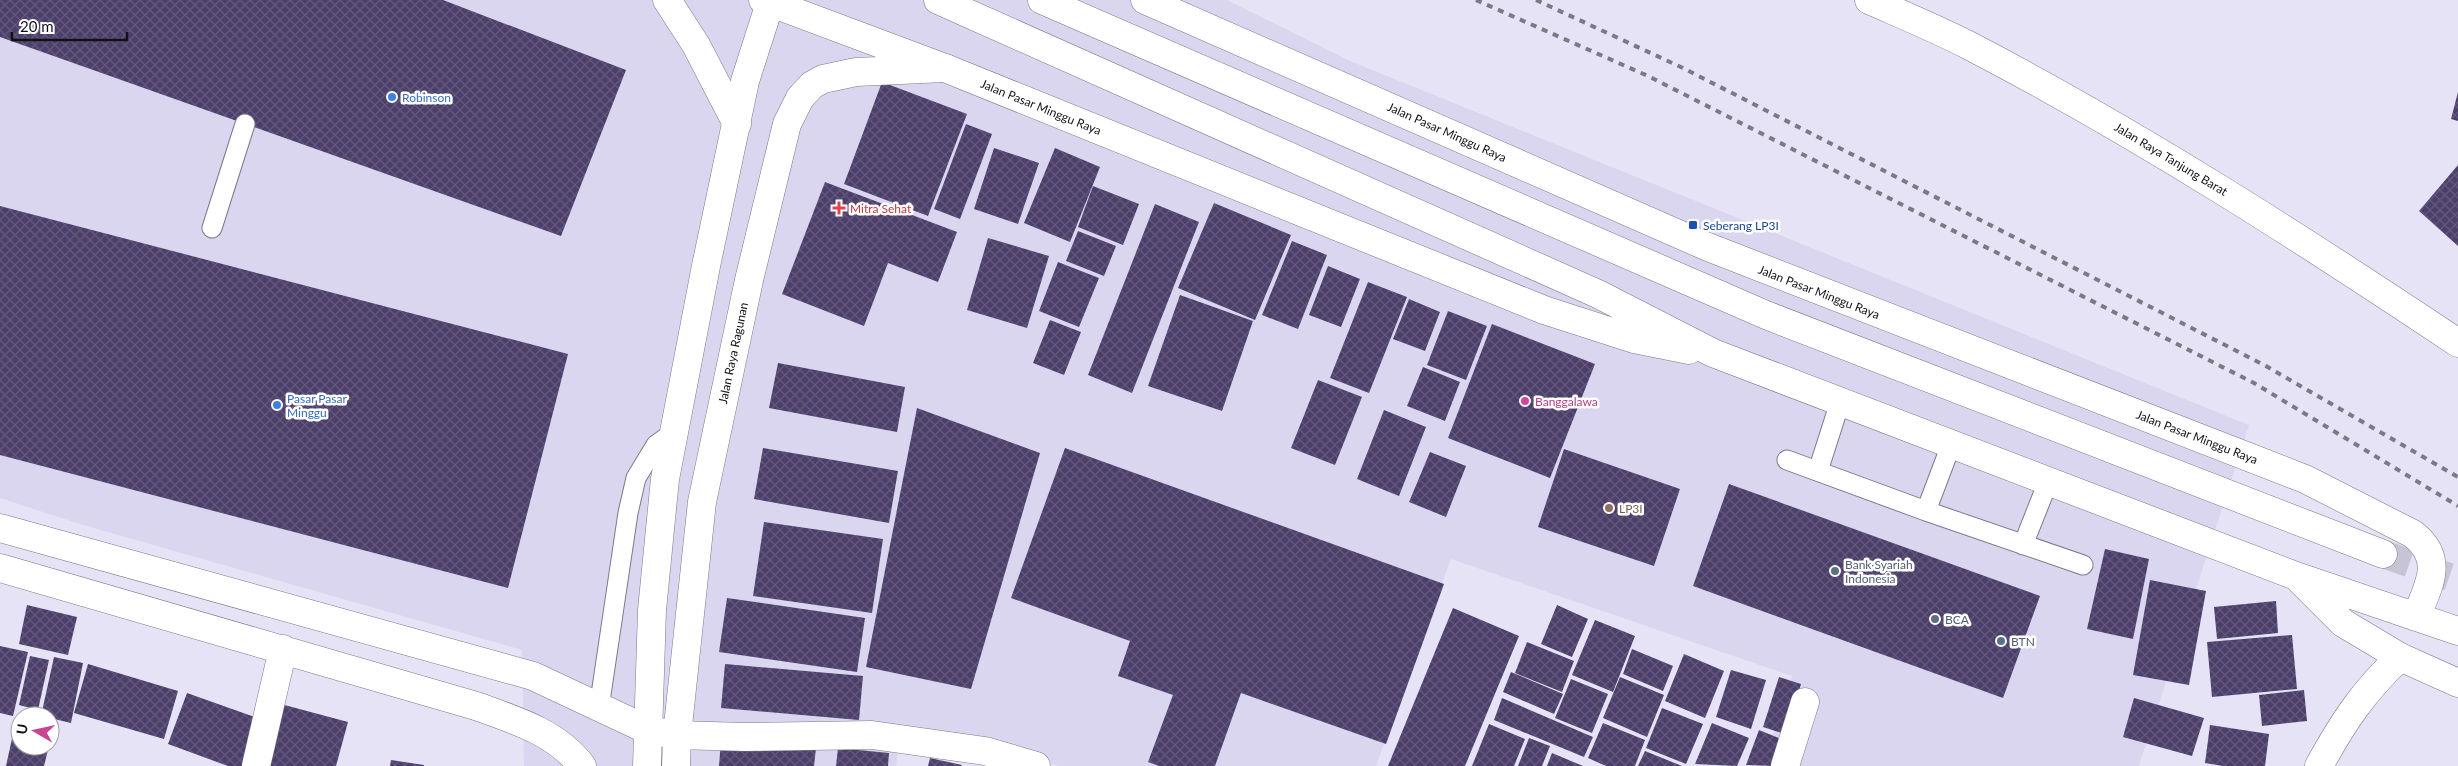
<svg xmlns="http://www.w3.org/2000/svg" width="2458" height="766" viewBox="0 0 2458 766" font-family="Lato,sans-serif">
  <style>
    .built { fill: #dbd6f0 }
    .building { fill: url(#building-cross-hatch) }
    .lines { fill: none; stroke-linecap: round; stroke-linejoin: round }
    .primary-tunnel { stroke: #c7c4d5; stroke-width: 28; stroke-dasharray: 28 14; stroke-linecap: butt }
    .service-casing { stroke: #7b7888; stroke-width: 21 }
    .minor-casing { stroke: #7b7888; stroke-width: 29 }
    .secondary-casing { stroke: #7b7888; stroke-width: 29 }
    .primary-casing { stroke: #7b7888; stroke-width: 29 }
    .service { stroke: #fff; stroke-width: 19 }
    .minor { stroke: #fff; stroke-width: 28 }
    .secondary { stroke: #fff; stroke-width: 28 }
    .primary { stroke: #fff; stroke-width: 28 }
    .rail { stroke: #7c7985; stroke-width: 4; stroke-dasharray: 6 6; stroke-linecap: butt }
    .shop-dot { fill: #3f7fe0; stroke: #fff; stroke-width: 2 }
    .health-dot { fill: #e0444e; stroke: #fff; stroke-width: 2 }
    .transit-dot { fill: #1a4fb4; stroke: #fff; stroke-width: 2 }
    .hotel-dot { fill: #d1479c; stroke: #fff; stroke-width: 2 }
    .education-dot { fill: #8d6e63; stroke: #fff; stroke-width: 2 }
    .service-dot { fill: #5c6f8a; stroke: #fff; stroke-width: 2 }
    .labels { text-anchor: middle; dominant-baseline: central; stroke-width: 5; stroke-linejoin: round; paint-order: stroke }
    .shop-label { font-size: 12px; fill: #366cbe; stroke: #fff; text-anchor: start }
    .street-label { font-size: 12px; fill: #131117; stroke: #fff }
    .health-label { font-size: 12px; fill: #be3a42; stroke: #fff; text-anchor: start }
    .transit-label { font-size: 12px; fill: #164399; stroke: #fff; text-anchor: start }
    .hotel-label { font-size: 12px; fill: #b23c85; stroke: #fff; text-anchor: start }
    .education-label { font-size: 12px; fill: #785e54; stroke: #fff; text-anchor: start }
    .service-label { font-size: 12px; fill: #4e5e75; stroke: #fff; text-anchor: start }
  </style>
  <defs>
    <pattern id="building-cross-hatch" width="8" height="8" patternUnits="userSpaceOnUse" patternTransform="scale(1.25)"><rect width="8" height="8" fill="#4c406b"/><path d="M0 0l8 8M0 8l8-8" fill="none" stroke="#62587b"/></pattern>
  </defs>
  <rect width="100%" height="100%" fill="#e7e3f6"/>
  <path class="built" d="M0,0H1227L1350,61L2249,425L2139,766H1763L1792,676L1451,559L1376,766H1059L942,733L901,731L896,766H524L522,650L83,525L0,498Z"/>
  <path class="building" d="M0,0H443L626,70L561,236L0,37Z
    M882,82L967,114L928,216L844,184Z
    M2458,92V121L2451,119Z
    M966,124L992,134L960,219L934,209Z
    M994,148L1039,163L1018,224L974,209Z
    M1055,148L1100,167L1070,242L1024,223Z
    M2458,165V246L2419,211Z
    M825,182L957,232L938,282L888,263L864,326L782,294Z
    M1093,186L1139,204L1123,245L1078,227Z
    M1214,203L1291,235L1255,320L1178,288Z
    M1155,204L1199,222L1132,393L1088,375Z
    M0,206L568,354L508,588L0,455Z
    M1078,231L1116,246L1104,276L1066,261Z
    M988,238L1049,256L1027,328L967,310Z
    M1292,241L1327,255L1298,329L1262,315Z
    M1058,262L1099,278L1079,327L1039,311Z
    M1328,266L1360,279L1341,327L1309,315Z
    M1368,282L1407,297L1369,393L1330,378Z
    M1180,295L1253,321L1222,411L1148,386Z
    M1409,299L1440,312L1425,351L1393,339Z
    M1448,311L1487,326L1466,380L1427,365Z
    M1050,320L1081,332L1064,375L1033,363Z
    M1492,324L1595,364L1550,478L1448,438Z
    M778,363L905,387L897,432L769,408Z
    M1423,367L1460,382L1445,421L1407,406Z
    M1318,380L1362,397L1335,465L1291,448Z
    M917,408L1040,453L971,689L866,667Z
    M1384,410L1426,427L1399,496L1357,479Z
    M763,448L898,471L889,523L754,499Z
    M1065,448L1444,584L1386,744L1241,693L1215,766H1159L1148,762L1173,695L1118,676L1130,641L1011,598Z
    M1564,449L1680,489L1654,566L1538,527Z
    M1430,452L1466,466L1446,517L1409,502Z
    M1729,484L2040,596L2003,698L1693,586Z
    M764,522L883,539L872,613L753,596Z
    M2105,549L2149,559L2133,639L2087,629Z
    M2150,580L2206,591L2189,685L2133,675Z
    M727,598L865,618L857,672L719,652Z
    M2276,601L2278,633L2217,639L2214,607Z
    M27,605L77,617L68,655L19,644Z
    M1557,605L1588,619L1572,657L1541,644Z
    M1453,608L1519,636L1465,766H1388Z
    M1595,620L1635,636L1613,692L1572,675Z
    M2292,635L2297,689L2212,697L2207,642Z
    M1527,642L1574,661L1562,692L1515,673Z
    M0,646L28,652L13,716L0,713Z
    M1632,649L1673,666L1663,691L1623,674Z
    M1684,654L1724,671L1705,718L1665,701Z
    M30,656L49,660L38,710L19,705Z
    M54,657L83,663L71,723L50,718V716H41Z
    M88,664L178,691L164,739L74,713Z
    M725,664L863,676L859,720L721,708Z
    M1731,670L1766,680L1751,729L1716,717Z
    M1511,672L1563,694L1554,714L1503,692Z
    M1620,677L1664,695L1647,737L1603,718Z
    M1779,677L1801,684L1785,734L1763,727Z
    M1571,679L1608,694L1592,733L1555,718Z
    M2304,690L2307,721L2262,726L2259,695Z
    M187,693L263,720L247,766H228L168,744Z
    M1502,698L1593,737L1584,757L1494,720Z
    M2134,698L2204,718L2192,756L2123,737Z
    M277,703L348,722L336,766H267Z
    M1662,708L1703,724L1686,764L1646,748Z
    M17,716L20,717V746H49L44,766H6Z
    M1603,723L1645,740L1635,766H1606L1588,758Z
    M1712,723L1749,738L1737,766L1695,764Z
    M50,724H54L51,737H50Z
    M1489,724L1525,739L1514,766H1472Z
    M2210,725L2269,734L2265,766H2223L2205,763Z
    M1759,730L1786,741L1776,766L1746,765Z
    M1529,738L1550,746L1542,766H1518Z
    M721,741L816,748L814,766H719Z
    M838,748L889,753L888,766H836Z
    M1645,751L1682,766H1638Z
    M1552,753L1583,766H1547Z
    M930,758L962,765L961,766H928Z
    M391,760L424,765V766H390Z"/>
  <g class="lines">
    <path class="primary-tunnel" d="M2383,554L2458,580"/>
    <defs>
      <path id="service" d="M212,228L245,124
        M1787,460L1926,511L1951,445
        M1818,471L1840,402
        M1926,511L2083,565
        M2023,545L2048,482
        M599,708L628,513L636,478L656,445L674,432"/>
      <path id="minor" d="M1869,0C1903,15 1937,29 1970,46C2139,134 2299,237 2458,343
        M0,528L533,676L648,730L677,735L745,737L872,735L985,751L1036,766
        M0,568L476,706C515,720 556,732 582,766
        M256,766L283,649
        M1785,766L1805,702
        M2319,766C2343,722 2363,692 2400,657"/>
      <path id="secondary" d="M647,766L652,610L665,479L706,266L745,81L771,0
        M676,766L677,735L702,502L749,280L787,124L800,98L812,85L823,79L856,72L945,68"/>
      <path id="primary" d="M667,0L696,45L737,124
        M763,0L945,68L1544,310L1634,339L1689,350
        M938,0L1598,294L1713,353L2296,576L2458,631
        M1042,0L1766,315L2383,554
        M1145,0L1708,247L2305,479L2413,534C2445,559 2429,585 2416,617
        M2300,580L2343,623L2400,657L2458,683"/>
    </defs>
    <use href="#service" class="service-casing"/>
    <use href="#minor" class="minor-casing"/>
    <use href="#secondary" class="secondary-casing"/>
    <use href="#primary" class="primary-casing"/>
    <use href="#service" class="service"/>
    <use href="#minor" class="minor"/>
    <use href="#secondary" class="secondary"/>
    <use href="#primary" class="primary"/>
    <path class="rail" d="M1476,0L1648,76L2254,383L2458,506
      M1536,0L1683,68L2266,366L2458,477"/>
  </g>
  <g class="shop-dot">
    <circle cx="392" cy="97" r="5"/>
    <circle cx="277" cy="405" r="5"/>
  </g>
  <path class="health-dot" d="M836.5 200.5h5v5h5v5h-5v5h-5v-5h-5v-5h5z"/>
  <rect class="transit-dot" x="1688" y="220" width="10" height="10" rx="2.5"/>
  <circle class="hotel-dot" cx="1525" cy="401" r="5"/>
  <circle class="education-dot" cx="1609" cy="508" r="5"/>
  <g class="service-dot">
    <circle cx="1835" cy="571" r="5"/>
    <circle cx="1935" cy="619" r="5"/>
    <circle cx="2001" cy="641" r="5"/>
  </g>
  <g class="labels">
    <g class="shop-label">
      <text x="402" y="97">Robinson</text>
      <text x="287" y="398">Pasar Pasar<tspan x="287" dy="14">Minggu</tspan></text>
    </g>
    <g class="street-label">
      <text transform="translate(1041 107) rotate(22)">Jalan Pasar Minggu Raya</text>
      <text transform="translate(1447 132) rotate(24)">Jalan Pasar Minggu Raya</text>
      <text transform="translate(2171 159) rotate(31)">Jalan Raya Tanjung Barat</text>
      <text transform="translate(1819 292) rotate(21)">Jalan Pasar Minggu Raya</text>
      <text transform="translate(733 353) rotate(-78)">Jalan Raya Ragunan</text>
      <text transform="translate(2197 437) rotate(21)">Jalan Pasar Minggu Raya</text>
    </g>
    <g class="health-label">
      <text x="850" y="208">Mitra Sehat</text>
    </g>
    <g class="transit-label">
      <text x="1703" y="225">Seberang LP3I</text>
    </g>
    <g class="hotel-label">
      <text x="1535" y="401">Banggalawa</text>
    </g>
    <g class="education-label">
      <text x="1619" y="508">LP3I</text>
    </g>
    <g class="service-label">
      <text x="1845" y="564">Bank Syariah<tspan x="1845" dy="14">Indonesia</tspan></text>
      <text x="1945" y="619">BCA</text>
      <text x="2011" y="641">BTN</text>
    </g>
  </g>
  <g transform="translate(35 731) rotate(279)"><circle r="24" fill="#ffffff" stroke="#a1a0a2"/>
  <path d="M0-4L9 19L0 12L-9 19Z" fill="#c8468e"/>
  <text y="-8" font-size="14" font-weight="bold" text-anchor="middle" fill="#131117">U</text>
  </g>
  <path d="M12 32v8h115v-8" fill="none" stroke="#131117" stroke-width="2.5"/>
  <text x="20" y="32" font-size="15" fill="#131117" stroke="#ffffff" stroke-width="4" paint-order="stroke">20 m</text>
</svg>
